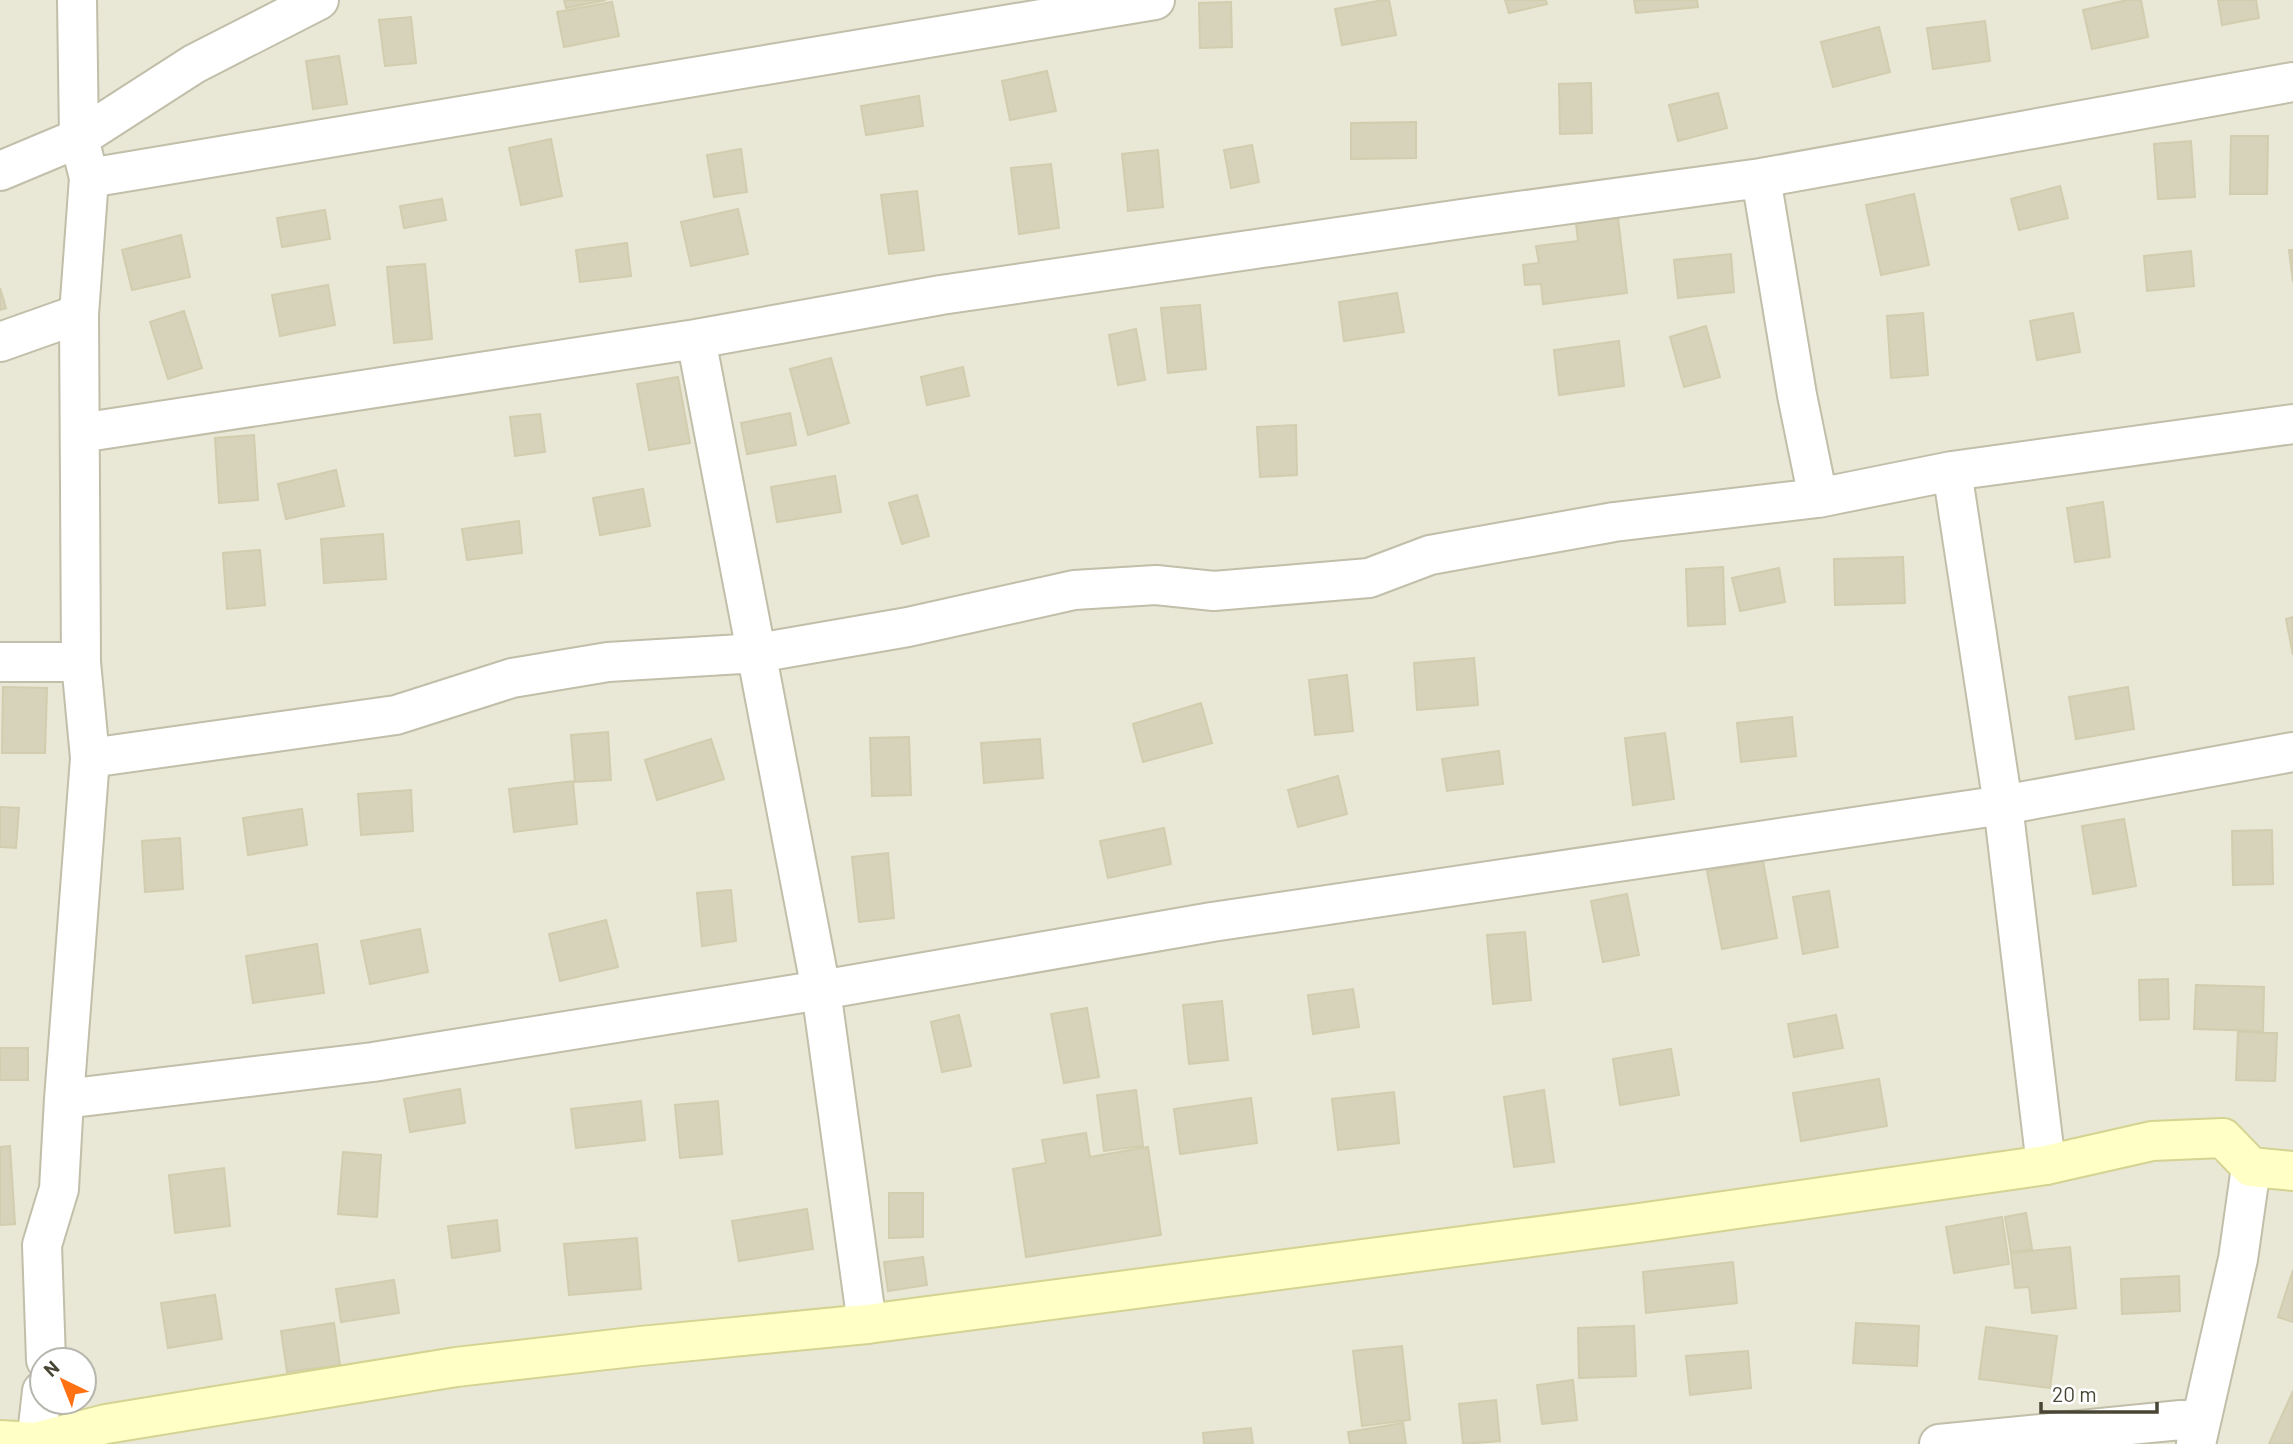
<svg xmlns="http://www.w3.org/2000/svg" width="2293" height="1444" viewBox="0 0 2293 1444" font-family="Barlow,sans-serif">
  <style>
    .residential { fill: #e9e7d5; fill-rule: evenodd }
    .building { fill: #d7d3bb; stroke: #d2cdae; stroke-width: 2 }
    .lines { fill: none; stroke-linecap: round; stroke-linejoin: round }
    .street-casing { stroke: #c1bea9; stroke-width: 42 }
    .secondary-casing { stroke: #d4d392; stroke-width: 42 }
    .street { stroke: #fff; stroke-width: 38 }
    .secondary { stroke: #ffffc6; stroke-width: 38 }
  </style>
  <rect width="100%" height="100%" fill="#f4f4e7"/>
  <path class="residential" d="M0,0H2293V1444H0ZM42,1360H84V1402H42Z"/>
  <path class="building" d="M564,0H606L566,8Z
    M1383,0H1389L1396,35L1342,45L1335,9Z
    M1505,0H1546L1547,4L1509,13Z
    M1634,0H1697L1698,7L1636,13Z
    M2127,0H2141L2148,37L2092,49L2083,10Z
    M2218,0H2256L2259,18L2222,25Z
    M612,2L619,36L564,47L557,12Z
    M1231,2L1232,47L1200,48L1199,3Z
    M411,17L416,63L385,66L379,20Z
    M1985,21L1990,61L1933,69L1927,28Z
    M1879,27L1890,72L1833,87L1821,42Z
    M339,56L347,104L313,109L306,61Z
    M1047,71L1056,111L1010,120L1002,81Z
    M1591,83L1592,133L1560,134L1559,84Z
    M1718,93L1727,128L1678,141L1669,105Z
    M919,96L923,126L866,135L861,106Z
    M1416,122V158L1351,159V123Z
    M2231,136H2268L2267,194H2230Z
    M551,139L562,196L521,205L509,148Z
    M2191,141L2195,197L2158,199L2154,144Z
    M1252,145L1259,182L1231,188L1224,150Z
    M741,149L747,192L714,197L707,155Z
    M1158,150L1163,207L1128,211L1122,154Z
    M1051,164L1059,228L1019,234L1011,168Z
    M2060,186L2068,218L2019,230L2011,199Z
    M917,191L924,250L889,254L881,195Z
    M1914,194L1929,265L1881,275L1866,205Z
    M442,199L446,220L404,228L400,206Z
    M738,209L748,254L691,266L681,222Z
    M325,210L330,239L282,247L277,218Z
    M1618,218L1627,293L1543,304L1541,284L1525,285L1523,265L1539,263L1536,246L1578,241L1576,223Z
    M181,235L190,277L132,290L122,250Z
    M627,243L631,276L580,282L576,250Z
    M2289,250H2293V282Z
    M2191,251L2194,286L2147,291L2144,256Z
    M1731,254L1734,292L1678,298L1674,260Z
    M425,264L432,339L394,343L387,267Z
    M328,285L335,325L280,336L272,295Z
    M0,288L6,308L0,310Z
    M1397,293L1404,332L1344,341L1339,302Z
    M1200,305L1206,369L1168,373L1161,308Z
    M184,311L202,368L168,379L150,322Z
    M1923,313L1928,375L1891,378L1887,316Z
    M2073,313L2080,352L2037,360L2030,321Z
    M1706,326L1720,377L1684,387L1670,337Z
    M1136,329L1145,380L1118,385L1109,335Z
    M1619,341L1624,386L1559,395L1554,350Z
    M831,358L849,423L808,435L790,369Z
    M963,367L969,396L927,405L921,377Z
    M678,377L690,443L649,450L637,384Z
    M790,413L796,445L747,454L741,423Z
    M540,414L545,452L515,456L510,417Z
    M1296,425L1297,475L1260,477L1257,427Z
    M254,435L258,500L219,503L215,438Z
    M336,470L344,506L286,519L278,484Z
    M835,476L841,512L777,522L771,487Z
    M643,489L650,526L600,535L593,498Z
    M917,495L929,536L902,544L889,503Z
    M2103,502L2110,557L2075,562L2067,508Z
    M519,521L522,553L467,560L462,529Z
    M383,534L386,579L324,583L321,539Z
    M260,550L265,605L227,609L223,553Z
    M1903,557L1905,603L1835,605L1834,559Z
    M1723,567L1725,624L1688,626L1686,569Z
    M1779,568L1785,602L1740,611L1732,578Z
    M2293,617V655L2286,619Z
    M1474,658L1478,705L1417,710L1414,663Z
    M1347,675L1353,731L1315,735L1309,680Z
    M3,687L47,688L45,753H2Z
    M2128,687L2134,729L2076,739L2069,697Z
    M1201,703L1212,743L1143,762L1133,724Z
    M1792,717L1796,756L1741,762L1737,723Z
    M608,732L611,780L575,782L571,735Z
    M1665,733L1674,799L1633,805L1625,738Z
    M909,737L911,795L872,796L870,738Z
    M711,739L724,779L657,800L645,760Z
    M1040,739L1043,778L984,783L981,743Z
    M1499,751L1503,784L1447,791L1442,759Z
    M1338,776L1347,814L1298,827L1288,790Z
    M573,781L577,824L514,832L509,789Z
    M411,790L413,831L361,835L358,794Z
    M0,807L19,808L16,848L0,847Z
    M302,809L307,845L248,855L243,818Z
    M2124,819L2136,886L2093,894L2082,826Z
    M1164,828L1171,864L1108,878L1100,841Z
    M2272,830L2273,884L2233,885L2232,831Z
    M180,838L183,889L145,892L142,841Z
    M888,853L894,918L859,922L852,857Z
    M1763,861L1777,938L1722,949L1707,871Z
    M731,890L736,941L702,946L697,893Z
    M1829,891L1838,947L1803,954L1793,897Z
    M1627,894L1639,955L1603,962L1591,901Z
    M606,920L618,967L560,981L549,934Z
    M420,929L428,972L370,984L361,941Z
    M1525,932L1531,1000L1493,1004L1487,935Z
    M317,944L324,993L253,1003L246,956Z
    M2168,979L2169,1019L2140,1020L2139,980Z
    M2196,985L2264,987L2263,1031L2194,1029Z
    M1353,989L1359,1027L1313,1034L1308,995Z
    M1222,1001L1228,1060L1189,1064L1183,1005Z
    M1087,1008L1099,1077L1064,1083L1051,1014Z
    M959,1015L971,1066L942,1072L931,1022Z
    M1836,1015L1843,1048L1794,1057L1788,1024Z
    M2238,1032L2277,1033L2275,1081L2236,1080Z
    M0,1048H28V1080H0Z
    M1671,1049L1679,1095L1620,1105L1613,1059Z
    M1879,1079L1887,1126L1801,1141L1793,1093Z
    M460,1089L465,1123L410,1132L404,1099Z
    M1136,1090L1143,1146L1104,1151L1097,1095Z
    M1544,1090L1554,1162L1514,1167L1504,1097Z
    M1394,1092L1399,1143L1338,1150L1332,1099Z
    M1251,1098L1257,1143L1180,1154L1174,1109Z
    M641,1101L645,1140L576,1148L571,1109Z
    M718,1101L722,1154L680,1158L675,1105Z
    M1086,1133L1090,1157L1148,1147L1161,1235L1026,1257L1013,1169L1046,1163L1042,1140Z
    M10,1146L15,1224L0,1225V1147Z
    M343,1152L381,1155L377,1217L338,1214Z
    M224,1168L230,1226L175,1233L169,1175Z
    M889,1193H923V1237L889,1238Z
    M807,1209L813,1249L739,1261L732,1221Z
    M2026,1213L2032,1249L2011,1252L2005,1217Z
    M2002,1217L2009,1264L1954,1273L1946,1227Z
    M497,1220L500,1251L452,1258L448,1226Z
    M637,1238L641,1289L569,1295L564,1244Z
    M2070,1247L2076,1308L2032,1313L2029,1287L2015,1288L2011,1253Z
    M923,1257L927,1285L888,1291L884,1262Z
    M1733,1262L1737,1303L1646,1313L1643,1272Z
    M2293,1270V1322L2278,1317Z
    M2179,1276L2180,1311L2122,1314L2121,1279Z
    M394,1280L399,1313L341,1322L336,1289Z
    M215,1295L222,1339L168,1348L161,1303Z
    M334,1323L340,1365L287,1372L281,1331Z
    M1856,1323L1919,1326L1917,1366L1853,1363Z
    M1634,1326L1636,1376L1579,1378L1578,1328Z
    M1986,1327L2057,1336L2050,1388L1979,1379Z
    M1402,1346L1410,1420L1362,1426L1353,1351Z
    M1748,1351L1751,1388L1690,1395L1686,1356Z
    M1573,1380L1577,1420L1542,1424L1537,1385Z
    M2293,1391V1444H2269Z
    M1496,1400L1500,1441L1463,1444L1459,1404Z
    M1403,1423L1406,1444H1350L1348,1432Z
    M1251,1428L1253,1444H1204L1203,1433Z"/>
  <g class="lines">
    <defs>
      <path id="street" d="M0,171L79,138L194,64L319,0
        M89,178L1155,0
        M1761,178L1797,395L1818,498
        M696,339L821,990L867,1324
        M0,342L79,314
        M80,433L696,339L941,295L1475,217L1761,178L2293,82
        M1952,471L2003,805L2046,1165
        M0,662H81
        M90,758L396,715L512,678L608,662L758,653L908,627L1074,590L1156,585L1214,591L1369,578L1430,555L1614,522L1818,498L1952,471L2293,424
        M64,1099L373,1062L821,990L1212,922L2003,805L2293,752
        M46,1360L42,1245L59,1189L64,1099L90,758L81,662L79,314L89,178L79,138L77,0
        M36,1444L42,1391
        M1939,1444L2201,1418
        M2196,1444L2238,1259L2251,1167"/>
      <path id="secondary" d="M0,1440L36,1442L106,1424L456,1367L641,1346L867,1324L1639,1223L2046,1165L2152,1141L2223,1138L2251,1167L2293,1171"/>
    </defs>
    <use href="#street" class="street-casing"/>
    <use href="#secondary" class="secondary-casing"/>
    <use href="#street" class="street"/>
    <use href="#secondary" class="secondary"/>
  </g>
  <g transform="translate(63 1381) rotate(317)"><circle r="33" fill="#ffffff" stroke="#b6b5ae" stroke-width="2"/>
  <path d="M0-5L12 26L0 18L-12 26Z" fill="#ff7113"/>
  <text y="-10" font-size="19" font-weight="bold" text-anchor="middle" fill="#484535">N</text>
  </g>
  <path d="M2041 1402v10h116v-10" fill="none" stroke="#484535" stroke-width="3.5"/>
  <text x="2052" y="1402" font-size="21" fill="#484535" stroke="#ffffff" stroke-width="5" paint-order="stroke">20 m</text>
</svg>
